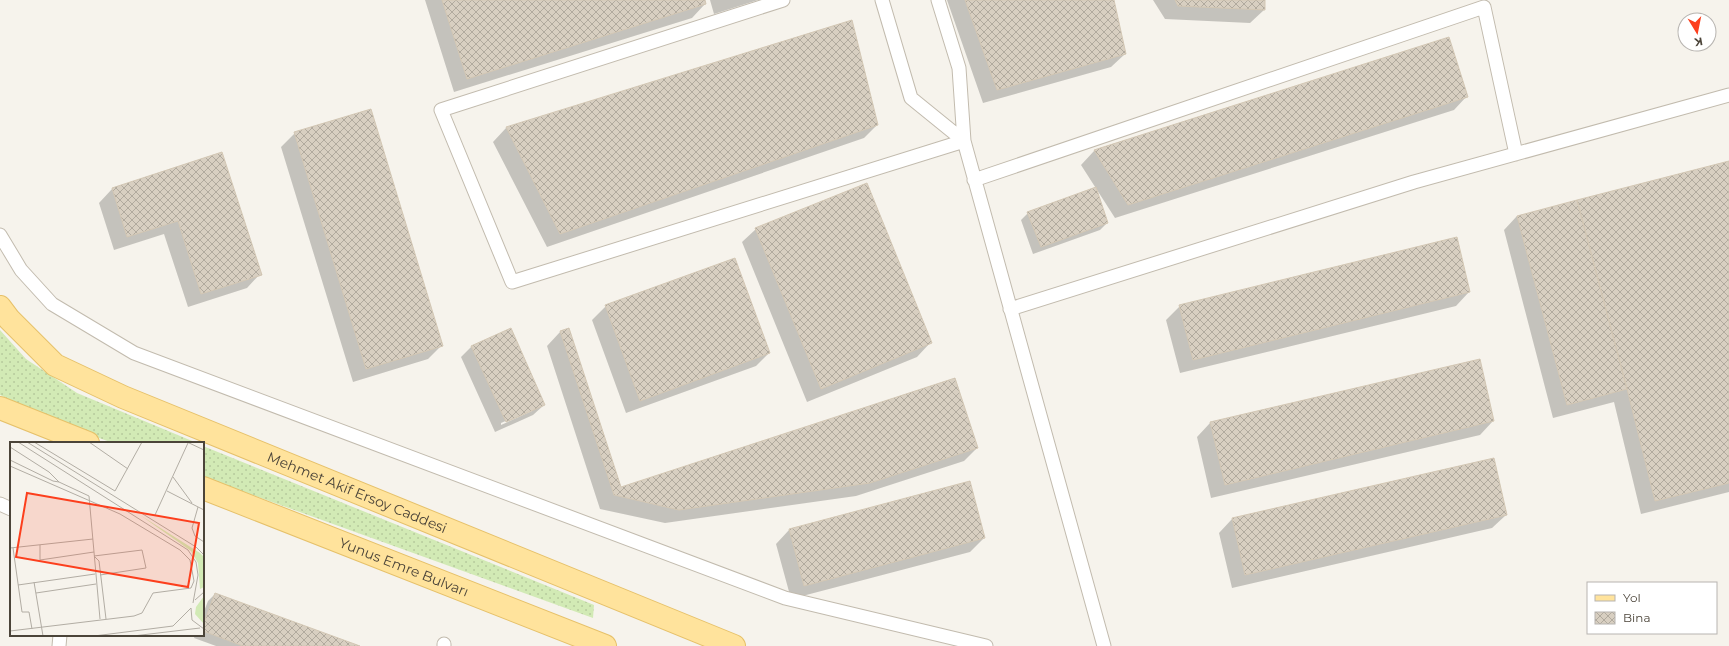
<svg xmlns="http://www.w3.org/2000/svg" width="1729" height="646" viewBox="0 0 1729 646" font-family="Montserrat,sans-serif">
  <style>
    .grass { fill: url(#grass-dots) }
    .shadow { fill: #0003; fill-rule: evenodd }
    .building { fill: url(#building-cross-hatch); stroke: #d3c7b4 }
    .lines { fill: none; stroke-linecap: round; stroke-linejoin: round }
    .lane-casing { stroke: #c2bbae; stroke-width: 15 }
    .primary-casing { stroke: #e6c16a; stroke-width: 24 }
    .lane { stroke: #fff; stroke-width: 13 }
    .primary { stroke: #ffe39c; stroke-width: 22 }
    .labels { text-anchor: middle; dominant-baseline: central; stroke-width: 3; stroke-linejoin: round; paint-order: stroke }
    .street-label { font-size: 14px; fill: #4b4439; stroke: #fff }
    .inset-road { fill: none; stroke: #b2ada4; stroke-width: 1 }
    .view { fill: #fc3f1d; fill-opacity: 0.15; stroke: #fc3f1d; stroke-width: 2 }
    .inset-edge { fill: none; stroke: #4b4439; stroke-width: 2 }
  </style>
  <defs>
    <pattern id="grass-dots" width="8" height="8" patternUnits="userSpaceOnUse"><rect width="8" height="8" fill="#d2eab5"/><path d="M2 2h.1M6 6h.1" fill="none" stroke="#b6ca9c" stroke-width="1.8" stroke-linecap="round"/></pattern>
    <pattern id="building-cross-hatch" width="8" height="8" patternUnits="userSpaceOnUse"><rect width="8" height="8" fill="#d8cfc1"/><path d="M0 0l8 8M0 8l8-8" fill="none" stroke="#b1aa9e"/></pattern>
  </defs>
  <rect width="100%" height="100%" fill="#f6f3ec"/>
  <path class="grass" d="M0,330L26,359L77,393L197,443H113L63,425L0,395Z
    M203,446L594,605L593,618L203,477Z"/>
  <path class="shadow" d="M425,0H704L705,4L692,18L454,92Z
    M710,0H758L714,14Z
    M947,0H1113L1125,54L1111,67L983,103Z
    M1153,0H1264V10L1250,23L1165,19Z
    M851,21L877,125L864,138L547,247L493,142L506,128Z
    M1449,38L1467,96L1454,110L1115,218L1081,165L1094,151Z
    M295,133L441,346L428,359L353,382L281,147Z
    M221,154L260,274L247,288L188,307L164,234L114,250L99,203L112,189Z
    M1729,162V492L1641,514L1614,402L1553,418L1504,230L1517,216Z
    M1028,213L1107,223L1100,230L1033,254L1021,220Z
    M756,229L930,343L917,357L807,402L742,242Z
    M1469,292L1456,306L1180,373L1166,320L1180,306Z
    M606,306L769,353L756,366L626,413L592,320Z
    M568,330L620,488L977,448L964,461L856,496L665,523L600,509L547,346L560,332Z
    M472,346L544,405L533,415L495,432L461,357ZM532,409V411L501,425V423Z
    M1479,360L1493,421L1480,435L1211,498L1197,437L1210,423Z
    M1506,515L1492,528L1232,588L1219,533L1232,519Z
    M789,530L984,538L970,552L791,599L776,544Z
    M215,594L357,646H216L194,638L195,635H203V614L208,601Z"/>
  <path class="building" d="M442,0H705L706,4L467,79Z
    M965,0H1114L1126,54L997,90Z
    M1175,0H1265V10L1178,6Z
    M852,20L878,125L560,234L506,127Z
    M1449,37L1468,97L1128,205L1094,150Z
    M371,109L443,346L366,369L294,132Z
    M222,152L262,275L201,294L178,221L127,237L112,188Z
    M1729,161V483L1655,501L1627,389L1577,200Z
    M867,183L932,343L821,389L755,228Z
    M1096,187L1108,223L1041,247L1027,212Z
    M1577,200L1627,389L1567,405L1517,216Z
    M1457,237L1470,292L1193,360L1179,305Z
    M735,258L770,353L640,401L605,305Z
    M511,328L545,405L506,422L471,346Z
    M569,328L621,487L955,378L978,448L870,483L679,510L614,495L560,331Z
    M1480,359L1494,421L1225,485L1210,422Z
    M1494,458L1507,515L1245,575L1232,518Z
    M970,481L985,538L804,586L789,529Z
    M215,593L360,646H243L203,631V625Z"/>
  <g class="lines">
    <defs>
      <path id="lane" d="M783,0L441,110L512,282L964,141
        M882,0L911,98L964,141
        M938,0L959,68L964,141L1104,646
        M974,180L1484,7L1516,154
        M0,235L21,270L52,304L134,353L785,598L986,646
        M1010,309L1414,182L1729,95
        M0,504L11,509
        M59,646L60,635
        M444,646V644"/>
      <g id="primary">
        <path id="s1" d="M0,307L9,319L55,365L123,397L734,646"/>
        <path d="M0,408L88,443"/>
        <path id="s2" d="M203,488L605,646"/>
      </g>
    </defs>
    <use href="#lane" class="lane-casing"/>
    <use href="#primary" class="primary-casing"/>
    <use href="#lane" class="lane"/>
    <use href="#primary" class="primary"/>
  </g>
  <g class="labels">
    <g class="street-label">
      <text stroke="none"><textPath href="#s1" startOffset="408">Mehmet Akif Ersoy Caddesi</textPath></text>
      <text stroke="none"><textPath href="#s2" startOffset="216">Yunus Emre Bulvarı</textPath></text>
    </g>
  </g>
  <g transform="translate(10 442)">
    <rect width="194" height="194" fill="#f6f3ec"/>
    <path d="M130,73L190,111L194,115V145L190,147L188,121L181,109ZM194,154V182L185,172L186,165Z" fill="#d2eab5"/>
    <path class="inset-road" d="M8,0L178,108L186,120L188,133L183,161M17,0L186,105L194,113M24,0L105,49L132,0M79,0L118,27M177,0L194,8M0,5L39,30L49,40L79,54L90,177M0,18L43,39L49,40M0,24L110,72L170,108L180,118L184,139L181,146L143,151L132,171L124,174L0,189M163,35L182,61M157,49L194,68M188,65L182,86L185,94L194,100M145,73L178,1M30,103V118L84,110M0,106L83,97M3,106L12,170H19L22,187M84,114L132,108L136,126L90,133M84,114L89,119L96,177M24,140L33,194M8,143L85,132M26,151L86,142M185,158L194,150M181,166L182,178L194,187M84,194L163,184L181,166M123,194L190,186"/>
    <path class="view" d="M17,51L189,81L178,145L6,115Z"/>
    <rect width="194" height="194" class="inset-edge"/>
  </g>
  <rect x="1587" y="582" width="130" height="52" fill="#ffffff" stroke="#b7b4b0"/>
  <rect x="1595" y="595" width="20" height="6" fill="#ffe39c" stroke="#b7b4b0"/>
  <text x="1623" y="602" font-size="12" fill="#4b4439">Yol</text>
  <rect x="1595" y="612" width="20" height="12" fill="url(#building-cross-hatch)" stroke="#b7b4b0"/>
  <text x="1623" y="622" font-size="12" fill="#4b4439">Bina</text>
  <g transform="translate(1697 32) rotate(170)"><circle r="19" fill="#ffffff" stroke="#b7b4b0"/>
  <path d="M0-3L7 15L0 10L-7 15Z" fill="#fc3f1d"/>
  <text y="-6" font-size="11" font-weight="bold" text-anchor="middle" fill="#4b4439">K</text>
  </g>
</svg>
